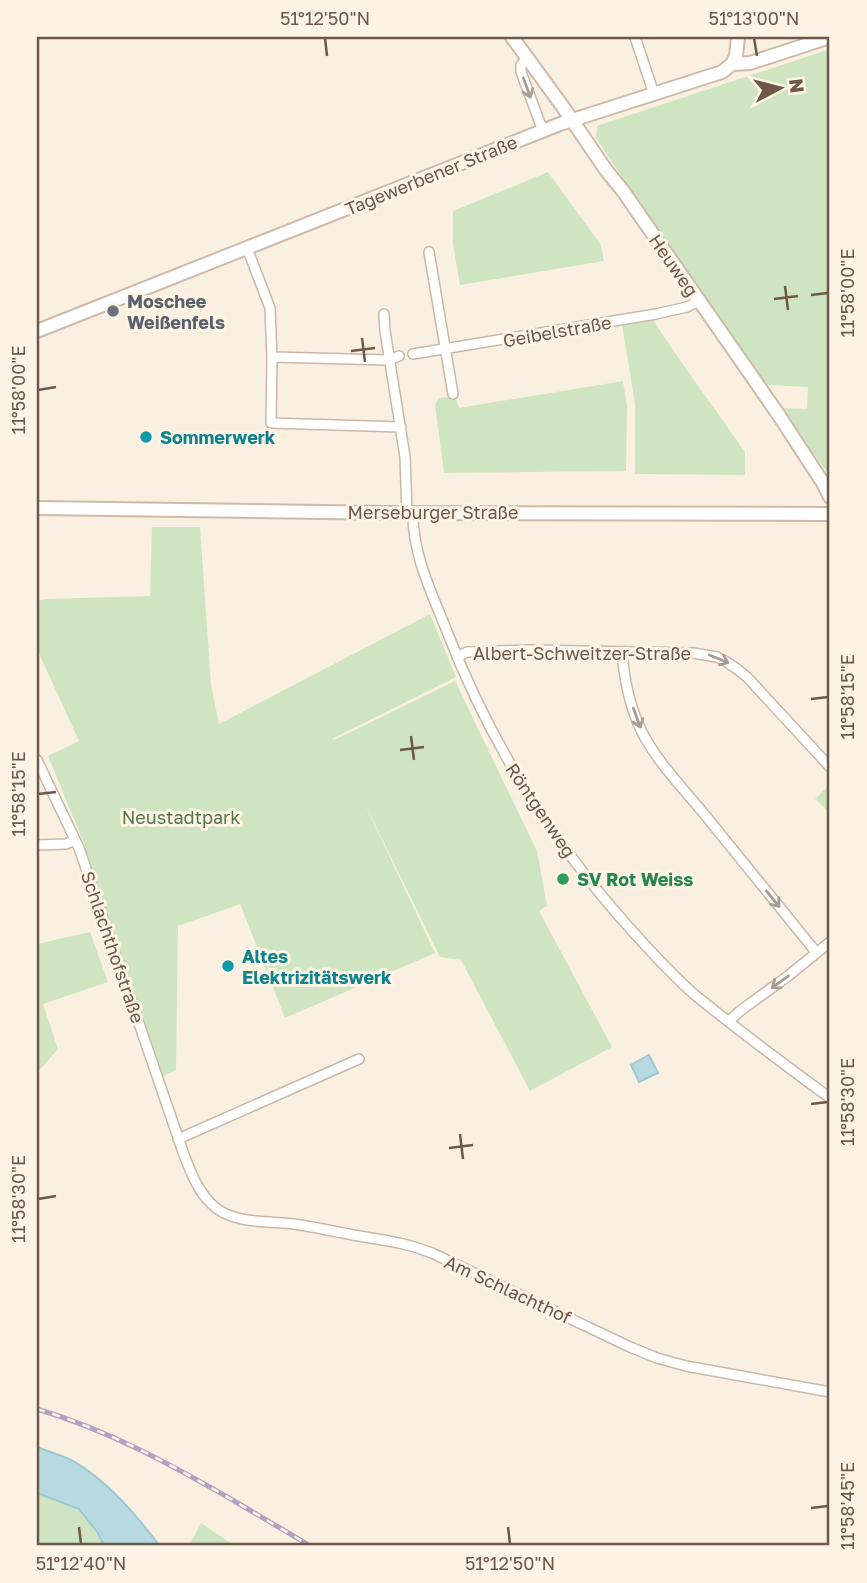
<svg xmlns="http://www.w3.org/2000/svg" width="867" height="1583" viewBox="0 0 867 1583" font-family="'Golos Text',sans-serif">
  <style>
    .green { fill: #cfe5c1 }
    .water { fill: #b7dae1; stroke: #9fc8d1; stroke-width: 2 }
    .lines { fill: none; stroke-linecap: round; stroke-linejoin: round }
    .street-casing { stroke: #c9b8a9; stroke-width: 12 }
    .secondary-casing { stroke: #cebaa9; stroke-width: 16 }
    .street { stroke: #fff; stroke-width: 9 }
    .secondary { stroke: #fff; stroke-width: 12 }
    .rail-casing { stroke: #b3a1c1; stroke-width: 5 }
    .rail { stroke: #fdf4e6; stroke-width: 2.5; stroke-dasharray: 8; stroke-linecap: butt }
    .oneway { stroke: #a89b92 }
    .ticks { fill: none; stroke: #6e584a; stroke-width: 2.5 }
    .worship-dot { fill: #6b7280; stroke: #fdf4e6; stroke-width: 2.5 }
    .culture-dot { fill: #0f9aa8; stroke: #fdf4e6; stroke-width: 2.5 }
    .leisure-dot { fill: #2e9e5b; stroke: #fdf4e6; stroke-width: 2.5 }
    .labels { text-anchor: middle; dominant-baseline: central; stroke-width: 6; stroke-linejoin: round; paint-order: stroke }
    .street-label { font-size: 18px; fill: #6e584a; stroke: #fdf4e6 }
    .worship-label { font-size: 18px; font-weight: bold; fill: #5b616d; stroke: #fdf4e6; text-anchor: start }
    .culture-label { font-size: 18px; font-weight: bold; fill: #0d838f; stroke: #fdf4e6; text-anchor: start }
    .park-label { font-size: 18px; fill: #547946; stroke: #fdf4e6 }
    .leisure-label { font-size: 18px; font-weight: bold; fill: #27864d; stroke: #fdf4e6; text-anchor: start }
    .neatline { fill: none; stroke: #6e584a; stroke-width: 2.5 }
    .ticks-label { font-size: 18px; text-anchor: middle; fill: #6e584a }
  </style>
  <rect width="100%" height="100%" fill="#faf0e1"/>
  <path class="green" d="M830,49V477L781,408L807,409L808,387L766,385L723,328L596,138L597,126Z
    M548,172L601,245L604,261L460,285L453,244V211Z
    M653,320L675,353L745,452V475L635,474V404L622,325Z
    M623,381L627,406L626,471L444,473L435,405L439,398L455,396L459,408Z
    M152,527H200L211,685L219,724L430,614L456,677L332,739L334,740L455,681L537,851L547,906L539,911L612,1047L530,1091L461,960L440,957L361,796L435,953L285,1018L240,904L178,926L176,1070L163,1076L83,841L48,756L79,741L37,649V601L45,599L150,596Z
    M827,787L830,789V813L815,799Z
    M90,932L108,982L43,1004L58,1049L37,1073V944Z
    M37,1493L79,1509L98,1533L104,1546H37Z
    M201,1523L235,1546H189Z"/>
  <path class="water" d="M649,1055L658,1073L639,1082L631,1065Z
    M37,1447C49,1452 62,1455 73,1461C108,1481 136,1515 160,1546H104L98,1533L79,1509L37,1493Z"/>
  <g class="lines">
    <defs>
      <path id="street" d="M635,37L654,94
        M527,58L521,65V72L543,131
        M247,248L270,308L272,357L271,423L401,427
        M429,252L453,394
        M384,314L385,331L405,457L407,513
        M413,354L656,314L687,307L699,301
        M272,357L389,360L399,356
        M413,512C412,555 433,595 448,634C492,747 554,845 635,934C654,955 674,977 695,995C738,1030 785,1065 830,1098
        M622,652C624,677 630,707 641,730C656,761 683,788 705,815C742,861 779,907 816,952
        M457,657L467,652L528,650L693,653L717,657L725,661L737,669L747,677L830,767
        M37,760L79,848L183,1152C190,1171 199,1195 216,1208C237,1224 269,1221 294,1224C314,1227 333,1231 353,1235C381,1240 405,1242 432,1253L630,1347L657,1358L686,1366L830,1392
        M37,845L66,844L75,840
        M729,1021L740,1011L788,976L830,942
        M178,1139L359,1059"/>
      <path id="secondary" d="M512,37L563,107L606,170L623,191L778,414L823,483L830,497
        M732,64L736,56L738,37
        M37,331L560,124L722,72L732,64L750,63L830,37
        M37,508L390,513L830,514"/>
    </defs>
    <use href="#street" class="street-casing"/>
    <use href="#secondary" class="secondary-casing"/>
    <use href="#street" class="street"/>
    <use href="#secondary" class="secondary"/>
    <defs>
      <path id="rail" d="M37,1409C108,1430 172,1465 236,1502C261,1517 286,1531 310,1546"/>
    </defs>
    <use href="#rail" class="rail-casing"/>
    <use href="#rail" class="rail"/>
  </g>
  <defs><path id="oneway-shaft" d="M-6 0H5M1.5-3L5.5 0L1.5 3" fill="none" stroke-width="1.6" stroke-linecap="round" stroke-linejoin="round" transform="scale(1.75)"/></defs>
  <g class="oneway">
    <use href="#oneway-shaft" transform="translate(527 88) rotate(70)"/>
    <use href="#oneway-shaft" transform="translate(719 659) rotate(22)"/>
    <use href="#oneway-shaft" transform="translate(637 718) rotate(70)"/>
    <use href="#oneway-shaft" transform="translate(773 899) rotate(51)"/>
    <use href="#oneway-shaft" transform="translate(780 982) rotate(144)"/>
  </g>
  <path class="ticks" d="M325,38L327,56M754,38L757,56M785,286L788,310M811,295L828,293M774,299L798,296M362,338L365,362M351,351L375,348M38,390L56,387M811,699L828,697M411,736L414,760M400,750L424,747M38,794L56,792M811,1104L828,1102M460,1134L463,1159M449,1148L473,1145M38,1199L56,1196M811,1508L828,1506M79,1527L81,1544M508,1527L510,1544"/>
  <circle class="worship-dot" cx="113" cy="311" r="7"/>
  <g class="culture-dot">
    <circle cx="146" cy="437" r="7"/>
    <circle cx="228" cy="966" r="7"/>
  </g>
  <circle class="leisure-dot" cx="563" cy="879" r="7"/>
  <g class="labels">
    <g class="street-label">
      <text transform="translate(431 175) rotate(-22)">Tagewerbener Straße</text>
      <text transform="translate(674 265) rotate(55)">Heuweg</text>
      <text transform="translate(557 331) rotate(-10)">Geibelstraße</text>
      <text x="433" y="512">Merseburger Straße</text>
      <text x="582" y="653">Albert-Schweitzer-Straße</text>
      <text transform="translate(541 810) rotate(56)">Röntgenweg</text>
      <text transform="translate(113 947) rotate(71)">Schlachthofstraße</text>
      <text transform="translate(508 1289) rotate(25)">Am Schlachthof</text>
    </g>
    <g class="worship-label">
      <text x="127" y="301">Moschee<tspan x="127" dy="21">Weißenfels</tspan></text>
    </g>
    <g class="culture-label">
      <text x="160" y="437">Sommerwerk</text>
      <text x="242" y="956">Altes<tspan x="242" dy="21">Elektrizitätswerk</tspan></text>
    </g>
    <g class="park-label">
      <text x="181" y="817">Neustadtpark</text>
    </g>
    <g class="leisure-label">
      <text x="577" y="879">SV Rot Weiss</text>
    </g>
  </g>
  <rect width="867" height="1583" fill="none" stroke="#fdf4e6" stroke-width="77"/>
  <g transform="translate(780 88) rotate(83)" stroke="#fdf4e6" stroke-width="5" paint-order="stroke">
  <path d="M0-5L12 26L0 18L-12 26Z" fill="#6e584a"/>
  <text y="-10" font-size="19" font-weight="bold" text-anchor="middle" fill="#6e584a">N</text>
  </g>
  <rect x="38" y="38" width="790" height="1506" class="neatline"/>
  <g class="ticks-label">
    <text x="325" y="25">51°12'50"N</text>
    <text x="754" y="25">51°13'00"N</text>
    <text transform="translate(848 293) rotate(-90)" y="6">11°58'00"E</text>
    <text transform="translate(19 390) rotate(-90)" y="6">11°58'00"E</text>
    <text transform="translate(848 697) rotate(-90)" y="6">11°58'15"E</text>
    <text transform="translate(19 794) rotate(-90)" y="6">11°58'15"E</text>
    <text transform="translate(848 1102) rotate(-90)" y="6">11°58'30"E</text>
    <text transform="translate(19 1199) rotate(-90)" y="6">11°58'30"E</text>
    <text transform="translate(848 1506) rotate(-90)" y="6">11°58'45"E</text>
    <text x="81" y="1570">51°12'40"N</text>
    <text x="510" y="1570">51°12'50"N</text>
  </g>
</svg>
